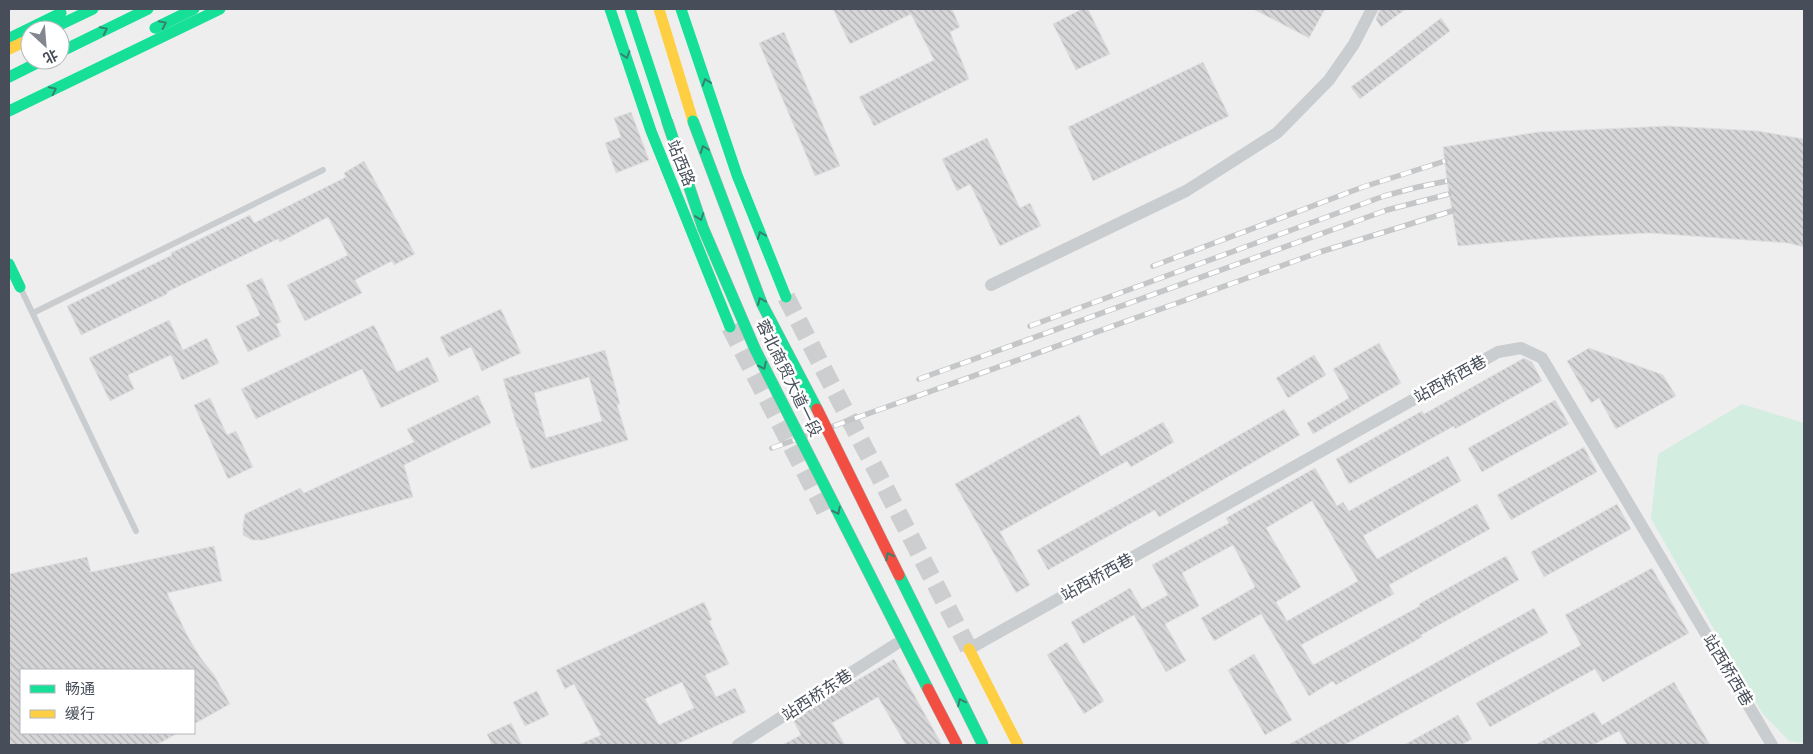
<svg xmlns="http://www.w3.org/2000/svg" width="1813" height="754" viewBox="0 0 1813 754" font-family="'Space Grotesk','Noto Sans SC',sans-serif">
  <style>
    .garden { fill: #d4ede1 }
    .building { fill: url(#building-back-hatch); stroke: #e0e0e1; fill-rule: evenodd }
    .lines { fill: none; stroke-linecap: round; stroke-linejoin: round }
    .secondary-tunnel { stroke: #cdced0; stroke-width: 18; stroke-dasharray: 18 9; stroke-linecap: butt }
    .lane { stroke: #cacdcf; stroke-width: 6 }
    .street { stroke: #cacdcf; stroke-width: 12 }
    .fast { stroke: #16e098; stroke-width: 11 }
    .slow { stroke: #ffcf43; stroke-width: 11 }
    .rail-casing { stroke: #c4c6c8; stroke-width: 5.5 }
    .rail { stroke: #fff; stroke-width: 4; stroke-dasharray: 11; stroke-linecap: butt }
    .fast-bridge-casing { stroke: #b4b6bd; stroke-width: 12; stroke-linecap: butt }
    .jam-bridge-casing { stroke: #b4b6bd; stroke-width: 12; stroke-linecap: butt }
    .fast-bridge { stroke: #16e098; stroke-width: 11 }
    .jam-bridge { stroke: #f24e42; stroke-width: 11 }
    .oneway { stroke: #368170 }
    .labels { text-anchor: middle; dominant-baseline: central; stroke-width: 5; stroke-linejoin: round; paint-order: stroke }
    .street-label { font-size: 16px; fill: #474e5a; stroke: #fff }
  </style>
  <defs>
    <pattern id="building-back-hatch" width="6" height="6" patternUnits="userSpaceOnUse" patternTransform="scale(1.25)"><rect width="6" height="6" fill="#d6d6d8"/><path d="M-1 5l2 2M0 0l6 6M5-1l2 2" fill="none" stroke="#afb0b2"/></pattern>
  </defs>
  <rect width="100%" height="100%" fill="#efeeee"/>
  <path class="garden" d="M1742,404L1804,423V743L1789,741L1762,713L1651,519L1658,454Z"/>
  <path class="building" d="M833,9H952L960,27L950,32L969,79L874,126L859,97L934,60L911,14L850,44Z
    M1082,9H1088L1110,54L1076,70L1053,24Z
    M1253,9H1325L1309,38Z
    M1380,9H1406L1381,27L1376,19Z
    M1441,18L1450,31L1360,99L1351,87Z
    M784,32L840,166L815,176L759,43Z
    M1203,62L1229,116L1093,181L1068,127Z
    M631,112L649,160L616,173L605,143L621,137L614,118Z
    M1668,126L1758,131L1804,139V247L1788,243L1650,233L1549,238L1458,246L1447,181L1443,147L1538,132Z
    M987,138L1020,208L1030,203L1041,226L1000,246L970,184L957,191L942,159Z
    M364,161L415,254L394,265L392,261L355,280L362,293L305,321L287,285L348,255L328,217L280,242L278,239L167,292V294L81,335L67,306L172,255L171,253L250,215L254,223L346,177L344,173Z
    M262,278L281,322L276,324L281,336L248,352L236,326L260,315L246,285Z
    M501,309L521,353L482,371L471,347L449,357L440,337Z
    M169,320L183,350L207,338L219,363L182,380L171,355L128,375L134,389L110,401L89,358Z
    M374,325L397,372L428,357L439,381L381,408L362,369L256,419L241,389Z
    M1379,343L1401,383L1313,434L1307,423L1349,398L1333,369Z
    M1589,348L1663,375L1676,396L1616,429L1599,398L1591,403L1567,361Z
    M605,350L620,404L617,405L628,440L531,469L518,427H517L503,379ZM589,377L602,421L546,438L534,393Z
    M1314,355L1326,375L1288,398L1276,378Z
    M1524,358L1532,362L1542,381L1455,429L1454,426L1349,484L1336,459L1422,411L1424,414Z
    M478,395L491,423L404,465L413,497L263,540H252L243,535V525L245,514L300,488L304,493L414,442L407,429Z
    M210,398L227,435L236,431L253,467L228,479L194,405Z
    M1555,400L1569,424L1482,472L1468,448Z
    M1284,409L1300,435L1159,517L1155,510L1048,570L1037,550L1141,492Z
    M1079,415L1101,456L1163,422L1174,442L1131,467L1127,461L1000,532L1030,585L1016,593L955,484Z
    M1584,447L1597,472L1511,520L1497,495Z
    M1448,456L1461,481L1363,536L1377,559L1477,504L1490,529L1389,585L1394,594L1301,645L1313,665L1420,606L1419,604L1506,556L1519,580L1421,635L1422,637L1336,685L1333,681L1309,696L1261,614L1214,641L1201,618L1255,587L1233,545L1182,573L1199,606L1165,624L1186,661L1166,672L1134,615L1083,644L1071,622L1130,588L1142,609L1168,595L1152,565L1229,523L1226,518L1315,468L1337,506L1343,502L1349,511ZM1312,501L1358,581L1287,621L1276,602L1301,587L1266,528Z
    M1617,504L1631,529L1544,577L1531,552Z
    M214,546L222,581L167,593L187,635L200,657L214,675L230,704L194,724V670H21V733H178L156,745H9V574L87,557L91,572Z
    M1652,568L1689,633L1603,682L1595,669L1490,727L1476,703L1581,645L1565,615Z
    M704,602L712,620L709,621L729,664L705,675L716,697L735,688L746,712L675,745H578L601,735L574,684L565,689L556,670ZM682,682L694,708L659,725L645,699Z
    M1534,608L1548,633L1344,745H1288Z
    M1067,642L1104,701L1084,714L1047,655Z
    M1254,654L1292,720L1265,735L1228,670Z
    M894,659L942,745H906L878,697L832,723L845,745H782L801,735L793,720L833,694Z
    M1674,682L1710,745H1627L1619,731L1593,745H1535L1594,712L1602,725Z
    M537,691L549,715L525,726L513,702Z
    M1458,715L1472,739L1461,745H1404Z
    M511,723L522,745H492L487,734Z"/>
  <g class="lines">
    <path class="secondary-tunnel" d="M786,297L969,649
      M730,327L825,511"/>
    <path class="lane" d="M21,289L136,531
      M33,313L323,170"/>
    <path class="street" d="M991,285L1186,191L1277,133L1329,80L1354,44L1372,9
      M969,649L1498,352L1521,348L1542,358L1772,745
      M738,745L896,644"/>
    <path class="fast" d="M610,9L651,131L730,327
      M630,9L667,121
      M681,9L737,175L786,297
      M155,28L194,9
      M49,30L93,9
      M10,38L61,13
      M60,52L148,9
      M9,77L43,60
      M9,111L220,9
      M9,264L20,287"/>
    <path class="slow" d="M659,9L693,121
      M9,49L30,39
      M969,649L1018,745"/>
    <defs>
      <path id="rail" d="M1153,266L1363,187L1445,161
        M1030,326L1384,196L1418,187L1447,181
        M919,379L1387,210L1449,194
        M772,448L1320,252L1452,211"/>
    </defs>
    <use href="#rail" class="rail-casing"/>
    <use href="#rail" class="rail"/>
    <defs>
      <path id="fast-bridge" d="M667,121L703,228L755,349L928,689
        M693,121L762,304L817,409
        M899,575L983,745"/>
      <path id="jam-bridge" d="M817,409L899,575
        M928,689L957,745"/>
    </defs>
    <use href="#fast-bridge" class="fast-bridge-casing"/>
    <use href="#jam-bridge" class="jam-bridge-casing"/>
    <use href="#fast-bridge" class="fast-bridge"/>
    <use href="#jam-bridge" class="jam-bridge"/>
  </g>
  <defs><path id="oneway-chevron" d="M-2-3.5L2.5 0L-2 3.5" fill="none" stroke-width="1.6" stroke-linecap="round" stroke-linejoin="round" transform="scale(1.25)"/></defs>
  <g class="oneway">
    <use href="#oneway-chevron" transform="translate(163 24) rotate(-26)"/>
    <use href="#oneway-chevron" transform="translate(104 30) rotate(-26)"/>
    <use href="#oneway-chevron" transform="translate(626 55) rotate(72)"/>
    <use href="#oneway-chevron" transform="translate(706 82) rotate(-109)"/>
    <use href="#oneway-chevron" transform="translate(53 90) rotate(-26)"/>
    <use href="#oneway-chevron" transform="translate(704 149) rotate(-111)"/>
    <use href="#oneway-chevron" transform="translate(700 217) rotate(71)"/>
    <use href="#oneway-chevron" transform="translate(761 235) rotate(-112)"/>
    <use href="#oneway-chevron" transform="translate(761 301) rotate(-113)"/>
    <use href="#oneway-chevron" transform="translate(763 366) rotate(64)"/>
    <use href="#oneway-chevron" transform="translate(837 511) rotate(63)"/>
    <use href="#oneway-chevron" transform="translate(889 556) rotate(-116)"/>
    <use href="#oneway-chevron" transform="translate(961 702) rotate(-116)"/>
  </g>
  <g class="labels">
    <g class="street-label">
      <text transform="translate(681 163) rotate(68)">站西路</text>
      <text transform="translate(789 378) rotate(64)">蓉北商贸大道一段</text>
      <text transform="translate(1450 379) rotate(-29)">站西桥西巷</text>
      <text transform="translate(1097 577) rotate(-29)">站西桥西巷</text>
      <text transform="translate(1728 670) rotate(59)">站西桥西巷</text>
      <text transform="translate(817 695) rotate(-33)">站西桥东巷</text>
    </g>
  </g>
  <rect width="1813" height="754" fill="none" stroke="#474e5a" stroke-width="20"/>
  <rect x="20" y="669" width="175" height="65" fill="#ffffff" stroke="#b5b8bd"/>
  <rect x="30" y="685" width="25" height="8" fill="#16e098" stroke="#b5b8bd"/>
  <text x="65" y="694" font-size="15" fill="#474e5a">畅通</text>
  <rect x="30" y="710" width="25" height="8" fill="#ffcf43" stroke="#b5b8bd"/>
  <text x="65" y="719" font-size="15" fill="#474e5a">缓行</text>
  <g transform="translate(45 45) rotate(154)"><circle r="24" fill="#ffffff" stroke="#b5b8bd"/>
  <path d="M0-4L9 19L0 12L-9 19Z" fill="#82868e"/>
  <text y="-8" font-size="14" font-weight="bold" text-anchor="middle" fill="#474e5a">北</text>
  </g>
</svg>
